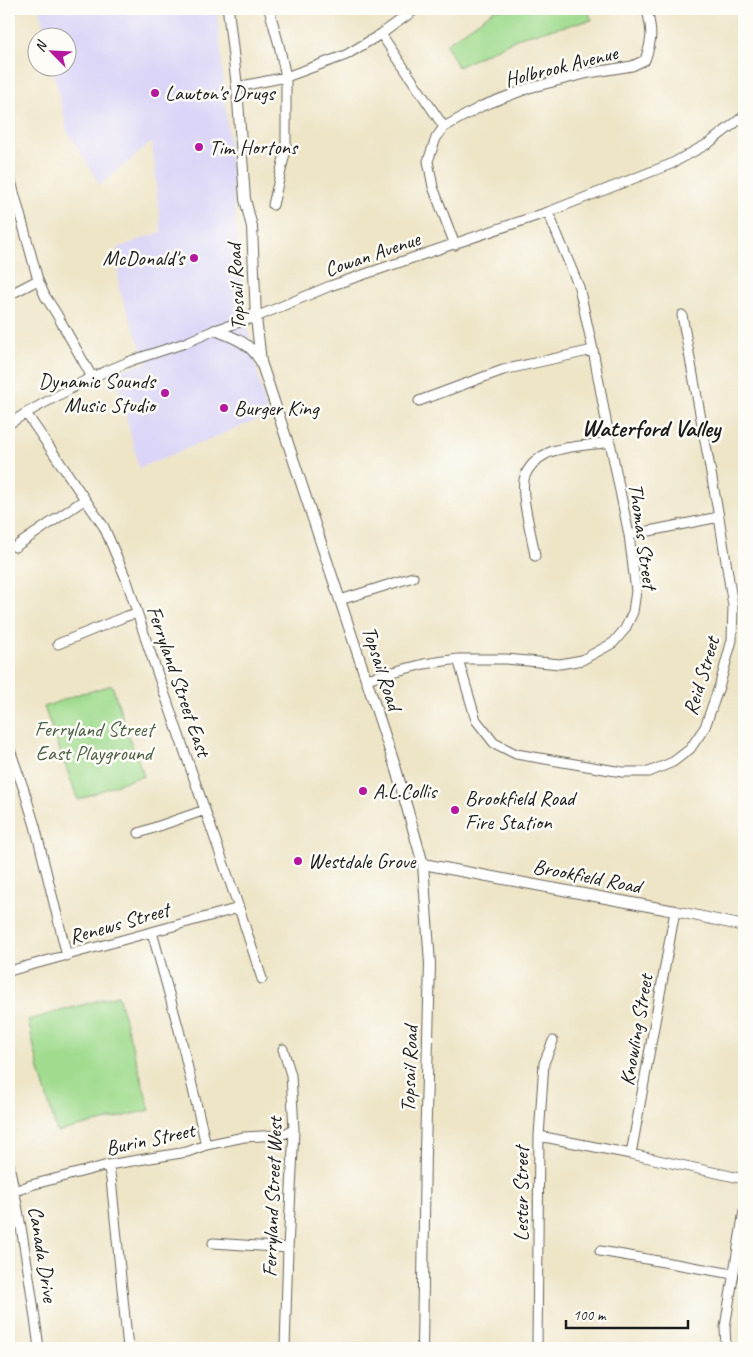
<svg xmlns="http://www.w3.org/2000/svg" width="753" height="1357" viewBox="0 0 753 1357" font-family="Caveat,sans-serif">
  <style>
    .built { fill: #dbd6f7 }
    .green { fill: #a0db8e; stroke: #5e7c55 }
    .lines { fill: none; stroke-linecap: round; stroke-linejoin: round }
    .minor-casing { stroke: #666258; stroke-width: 11 }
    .major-casing { stroke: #666258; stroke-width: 12 }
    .minor { stroke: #fff; stroke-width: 9 }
    .major { stroke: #fff; stroke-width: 10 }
    .poi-dot { fill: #b5179e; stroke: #fdfcf7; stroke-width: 2 }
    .labels { text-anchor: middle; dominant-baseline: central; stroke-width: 5; stroke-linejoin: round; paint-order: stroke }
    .street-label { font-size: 21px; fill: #1c1c1c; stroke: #fdfcf7 }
    .poi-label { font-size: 21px; fill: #1c1c1c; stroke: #fdfcf7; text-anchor: start }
    .park-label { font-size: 21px; fill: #4a5f44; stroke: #fdfcf7 }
    .quarter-label { font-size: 24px; font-weight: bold; fill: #1c1c1c; stroke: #fdfcf7 }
  </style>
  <rect width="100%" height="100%" fill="#fdfcf7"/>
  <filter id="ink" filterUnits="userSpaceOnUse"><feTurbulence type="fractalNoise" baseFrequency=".02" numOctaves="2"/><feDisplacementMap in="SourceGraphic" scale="10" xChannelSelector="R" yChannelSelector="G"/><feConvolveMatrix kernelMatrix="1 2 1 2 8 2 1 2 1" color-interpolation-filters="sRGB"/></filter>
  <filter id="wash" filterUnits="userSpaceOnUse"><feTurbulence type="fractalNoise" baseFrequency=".0096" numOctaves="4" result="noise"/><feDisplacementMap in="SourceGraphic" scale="20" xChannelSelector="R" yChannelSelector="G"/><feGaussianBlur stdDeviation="1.12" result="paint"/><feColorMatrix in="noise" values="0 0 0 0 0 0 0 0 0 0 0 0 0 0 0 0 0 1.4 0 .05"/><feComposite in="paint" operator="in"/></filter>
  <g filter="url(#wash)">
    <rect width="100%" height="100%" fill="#eee5c7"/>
    <path class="built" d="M40,9H217L244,312L267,416L139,468L115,371L147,363L119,290L117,248L161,232L152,142L100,185L67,130L53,68H68V38L46,37Z"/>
    <path class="green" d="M496,9H587L592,20L523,36L458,67L446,44Z
      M112,685L134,752H135L144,776L123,782L78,800L44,707L84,692L85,693Z
      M118,995L150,1110L57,1132L39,1070L28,1020Z"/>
  </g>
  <g filter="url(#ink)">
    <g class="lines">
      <defs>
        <path id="minor" d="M269,9L279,45L286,77V149L273,205
          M381,34L444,127
          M237,87L286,77L346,55L381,34L416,9
          M9,174L38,280L45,296L56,313L92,377
          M455,245L433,187L428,161L436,138L444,127L482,106L529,88L589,73L632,66L645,60C653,38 652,32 647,9
          M9,295L38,280
          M419,401L481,378L503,370L593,350
          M26,413L104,527L127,581L148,646L239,908L262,979
          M9,424L26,413L92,377L133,360L185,343L215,330L256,317L330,286L548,212L671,164L709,143L744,116
          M629,535L719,517
          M15,547L84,500
          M535,556C532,535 521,499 524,480C526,469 536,459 546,454C561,446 593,445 610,442
          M340,600L413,577
          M58,644L124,617L137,613
          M458,659L476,720L494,743L516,754L622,772H649L673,762L690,749L705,727L720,684L732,640L733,606L719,517L682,315
          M366,679L424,664L458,659H506L560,664L582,660L613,643L625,629L633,612L636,591L629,535L610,442L593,350L579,287L548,212
          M9,747L24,790L35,826L67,956
          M139,833L205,810
          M152,932L179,1030L206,1145
          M9,971L239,908
          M283,1049L291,1075L294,1130L288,1248L285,1348
          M539,1136L631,1154L744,1179
          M631,1154L675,911
          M9,1165C22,1225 31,1287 39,1348
          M108,1165L111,1179L128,1348
          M15,1191L31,1185L108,1165L187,1152L206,1145L244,1137L280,1135L294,1130
          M213,1243L288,1248
          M600,1251L733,1274
          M537,1348L539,1136L544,1063L553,1041
          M726,1348L725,1327L744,1211"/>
        <path id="major" d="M228,9L237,87L245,199L252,227L256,317L261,362L396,769L423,864L430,964L425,1151L422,1348
          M215,330C232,337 249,342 259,359
          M423,864L675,911L744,926"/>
      </defs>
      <use href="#minor" class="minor-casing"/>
      <use href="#major" class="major-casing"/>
      <use href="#minor" class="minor"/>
      <use href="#major" class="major"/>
    </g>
  </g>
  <g class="poi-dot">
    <circle cx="155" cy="93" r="5"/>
    <circle cx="199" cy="147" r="5"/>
    <circle cx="194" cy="258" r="5"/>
    <circle cx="165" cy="393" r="5"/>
    <circle cx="224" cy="408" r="5"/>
    <circle cx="363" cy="791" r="5"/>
    <circle cx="455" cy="810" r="5"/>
    <circle cx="298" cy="861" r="5"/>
  </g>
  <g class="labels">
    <g class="street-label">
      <text transform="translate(561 66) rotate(-14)">Holbrook Avenue</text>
      <text transform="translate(372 254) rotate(-19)">Cowan Avenue</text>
      <text transform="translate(236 287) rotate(-93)">Topsail Road</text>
      <text transform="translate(643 536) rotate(82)">Thomas Street</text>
      <text transform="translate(382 668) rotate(72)">Topsail Road</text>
      <text transform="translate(701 676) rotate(-73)">Reid Street</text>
      <text transform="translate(179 681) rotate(71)">Ferryland Street East</text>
      <text transform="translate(587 876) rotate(11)">Brookfield Road</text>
      <text transform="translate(119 923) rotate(-16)">Renews Street</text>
      <text transform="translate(636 1030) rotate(-80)">Knowling Street</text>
      <text transform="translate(409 1069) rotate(-88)">Topsail Road</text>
      <text transform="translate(150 1139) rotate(-12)">Burin Street</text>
      <text transform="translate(521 1194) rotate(-90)">Lester Street</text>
      <text transform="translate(272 1197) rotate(-88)">Ferryland Street West</text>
      <text transform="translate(43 1254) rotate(81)">Canada Drive</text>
    </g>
    <g class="poi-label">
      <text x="165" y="93">Lawton's Drugs</text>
      <text x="209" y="147">Tim Hortons</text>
      <text x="184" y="258" text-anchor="end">McDonald's</text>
      <text x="155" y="381" text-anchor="end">Dynamic Sounds<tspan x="155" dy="24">Music Studio</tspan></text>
      <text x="234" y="408">Burger King</text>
      <text x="373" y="791">A.L.Collis</text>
      <text x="465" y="798">Brookfield Road<tspan x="465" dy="24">Fire Station</tspan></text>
      <text x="308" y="861">Westdale Grove</text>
    </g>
    <g class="park-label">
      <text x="94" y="729">Ferryland Street<tspan x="94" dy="24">East Playground</tspan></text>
    </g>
    <g class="quarter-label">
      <text x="651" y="428">Waterford Valley</text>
    </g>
  </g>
  <rect width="753" height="1357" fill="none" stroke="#fdfcf7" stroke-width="30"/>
  <g transform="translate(52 52) rotate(294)"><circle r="24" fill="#fdfcf7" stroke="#a3a29f"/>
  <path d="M0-4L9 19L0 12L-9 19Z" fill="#b5179e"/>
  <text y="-8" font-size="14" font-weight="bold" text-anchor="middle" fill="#1c1c1c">N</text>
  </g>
  <path d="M566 1320v8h122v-8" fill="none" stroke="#1c1c1c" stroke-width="2.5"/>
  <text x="573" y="1320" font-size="15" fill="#1c1c1c" stroke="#fdfcf7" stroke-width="4" paint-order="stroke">100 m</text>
</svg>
